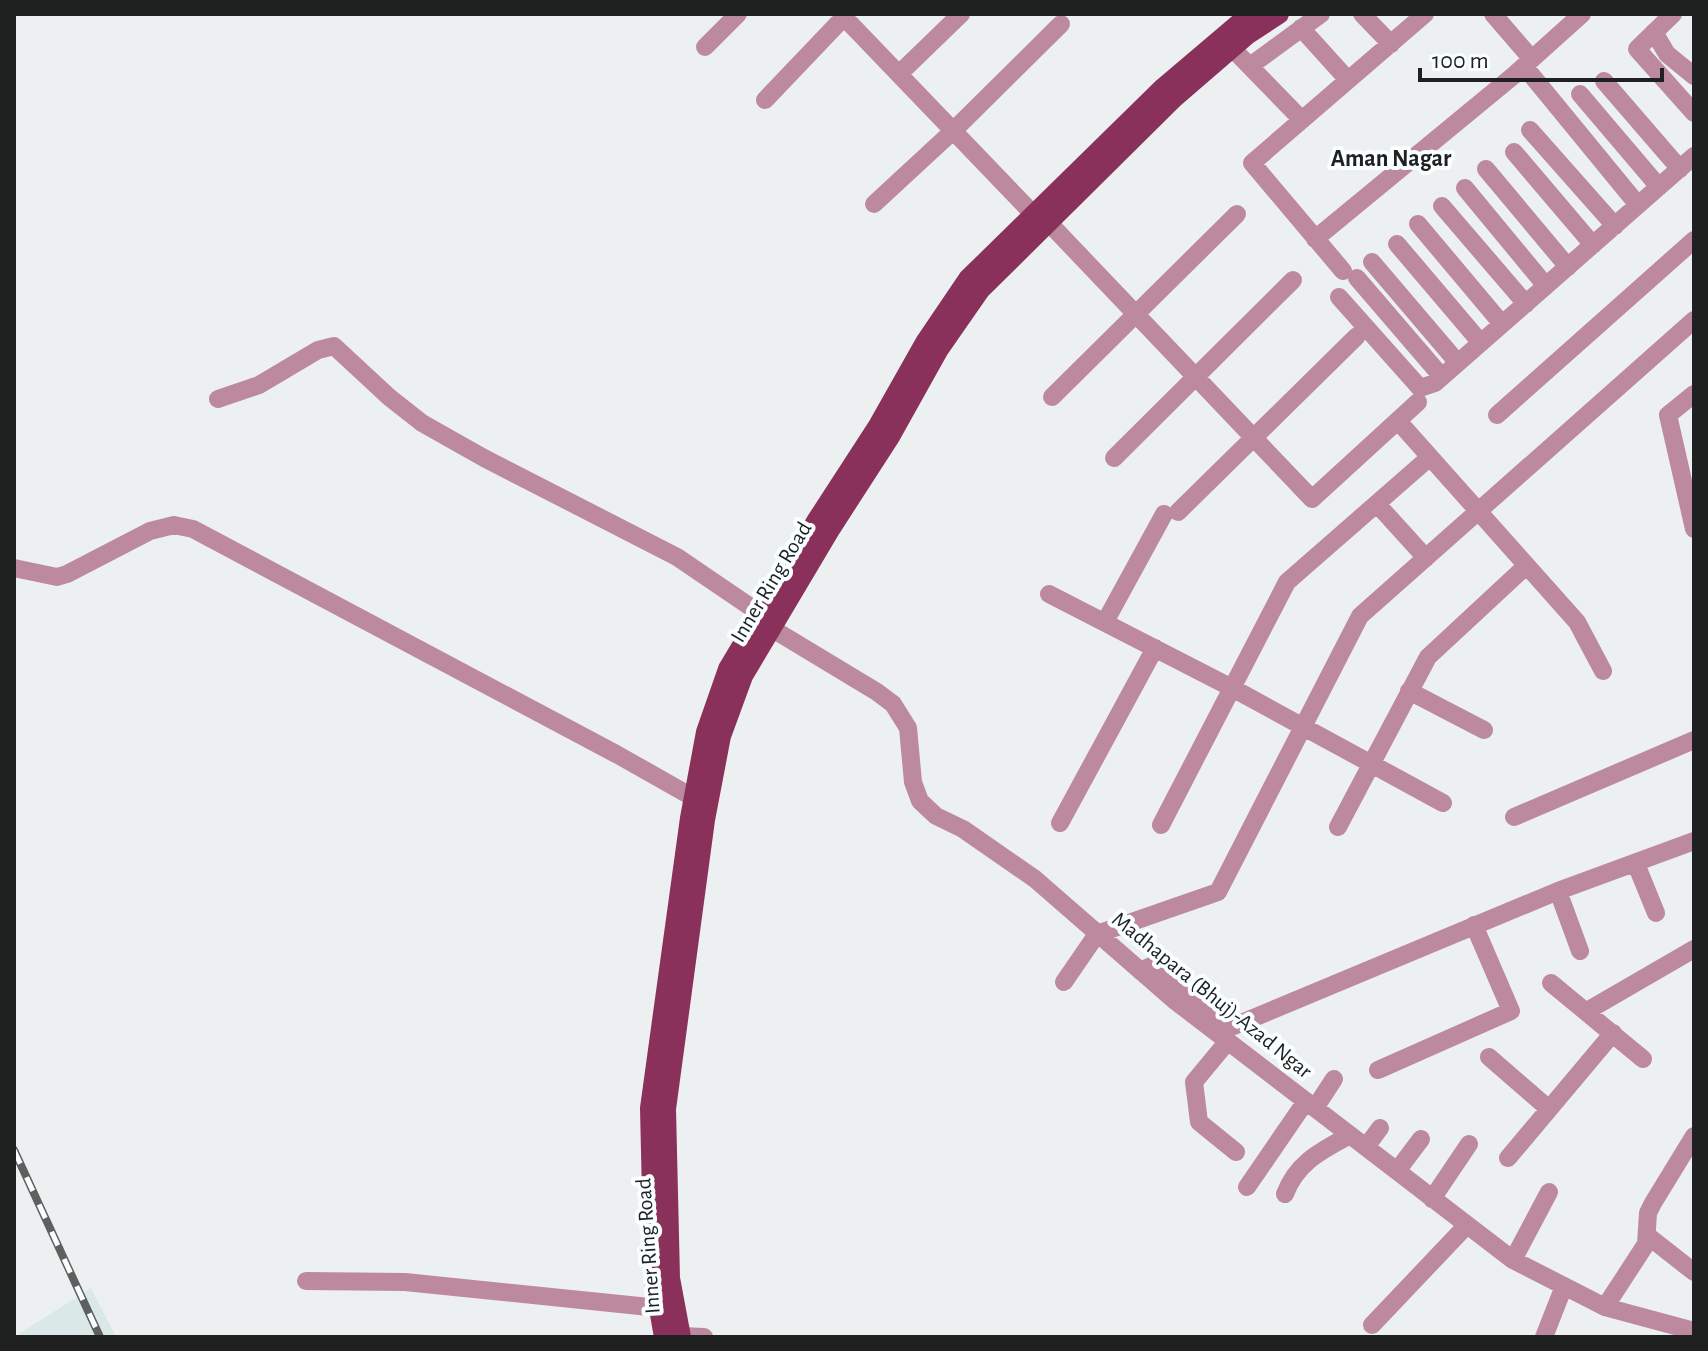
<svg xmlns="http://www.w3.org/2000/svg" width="1708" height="1351" viewBox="0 0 1708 1351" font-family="'Alegreya Sans',sans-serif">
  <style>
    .built { fill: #dae8e7 }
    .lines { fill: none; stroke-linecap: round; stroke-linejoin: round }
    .minor { stroke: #bd899e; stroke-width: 18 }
    .major { stroke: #89305b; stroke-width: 20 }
    .rail-casing { stroke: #5e6060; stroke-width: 8 }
    .rail { stroke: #f9fefe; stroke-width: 5; stroke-dasharray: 15; stroke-linecap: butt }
    .labels { text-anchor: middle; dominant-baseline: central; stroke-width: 8; stroke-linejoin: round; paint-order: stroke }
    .street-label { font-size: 22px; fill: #1f2020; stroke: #f9fefe }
    .neighbourhood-label { font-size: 24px; font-weight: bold; fill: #1f2020; stroke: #f9fefe }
  </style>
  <rect width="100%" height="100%" fill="#ecf0f0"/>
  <path class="built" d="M91,1288L116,1337H20L19,1334Z"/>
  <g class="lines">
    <path class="minor" d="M841,14L1034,215
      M1362,14L1391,44
      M1493,14L1531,58
      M1673,14L1637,49L1694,113
      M1301,28L1348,80
      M1654,32L1667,54L1694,76
      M705,47L738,14
      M1232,48L1302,120
      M1250,66L1321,14
      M1524,66L1638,205
      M899,74L961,14
      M1604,81L1680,169
      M1580,94L1659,187
      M765,100L847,14
      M1530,130L1615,226
      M1514,152L1593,245
      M1486,169L1568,267
      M1465,188L1546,286
      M874,204L953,131L1061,24
      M1442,206L1526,304
      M1049,223L1312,499L1418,402
      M1418,224L1502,324
      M1315,239L1513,76L1582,14
      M1397,244L1481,343
      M1372,262L1458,363
      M1343,271L1252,163L1425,14
      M1357,278L1442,377
      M1339,297L1420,388L1435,383L1694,156
      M1694,394L1668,415L1694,529
      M1052,397L1237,214
      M218,399L259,385L318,350L334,346L389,397L422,423L484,458L677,557L761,614
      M1497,415L1694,240
      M1398,421L1577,622L1603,671
      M1114,458L1293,280
      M1377,504L1426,558
      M1178,512L1357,336
      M14,568L57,577L67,574L150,531L174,525L193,529L618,755L694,798
      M1049,594L1234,689L1443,803
      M1105,622L1164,514
      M771,628L877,692L893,704L908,728L913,782L920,801L936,816L963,829L1035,879L1174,1000L1513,1260L1605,1307L1694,1331
      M1409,691L1484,730
      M1514,817L1694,740
      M1060,823L1155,648
      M1161,825L1287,582L1430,457
      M1338,827L1428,657L1526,566
      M1636,864L1656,913
      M1558,891L1580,951
      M1140,971L1156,964L1234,1026L1558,891L1694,841
      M1064,982L1097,934L1218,892L1360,616L1694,320
      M1551,983L1643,1059
      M1587,1011L1694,949
      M1228,1041L1194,1082L1199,1122L1236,1152
      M1489,1057L1549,1109
      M1378,1070L1511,1011L1474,925
      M1315,1108L1334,1079
      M1366,1147L1380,1128
      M1508,1158L1613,1033
      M1397,1171L1421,1139
      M1247,1187L1306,1101
      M1285,1194C1297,1162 1321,1151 1350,1135
      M1432,1199L1469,1144
      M1648,1236L1694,1272
      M1513,1260L1549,1192
      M306,1281L405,1282L659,1308
      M1605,1307L1646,1244L1648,1213L1653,1203L1694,1136
      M1372,1325L1467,1225
      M681,1336L704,1337
      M1544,1337L1564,1286"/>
    <path class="major" d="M664,1337L654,1280L650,1108L690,818L706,732L728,669L817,520L878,426L926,341L968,279L1164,87L1250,14
      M681,1337L670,1278L666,1109L705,820L721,736L743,676L831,528L891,435L939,349L980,290L1174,98L1247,35L1279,14"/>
    <defs>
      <path id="rail" d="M14,1150L100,1337"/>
    </defs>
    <use href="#rail" class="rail-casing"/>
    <use href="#rail" class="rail"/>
  </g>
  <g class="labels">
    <g class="street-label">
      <text transform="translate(771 582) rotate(-59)">Inner Ring Road</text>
      <text transform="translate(1212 995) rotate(39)">Madhapara (Bhuj)-Azad Ngar</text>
      <text transform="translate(648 1246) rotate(-94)">Inner Ring Road</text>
    </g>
    <g class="neighbourhood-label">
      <text x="1391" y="159">Aman Nagar</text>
    </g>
  </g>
  <rect width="1708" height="1351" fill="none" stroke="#1f2020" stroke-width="32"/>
  <path d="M1420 68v12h242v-12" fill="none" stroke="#1f2020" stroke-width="4"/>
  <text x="1432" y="68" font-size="24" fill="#1f2020" stroke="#f9fefe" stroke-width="6" paint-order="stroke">100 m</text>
</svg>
